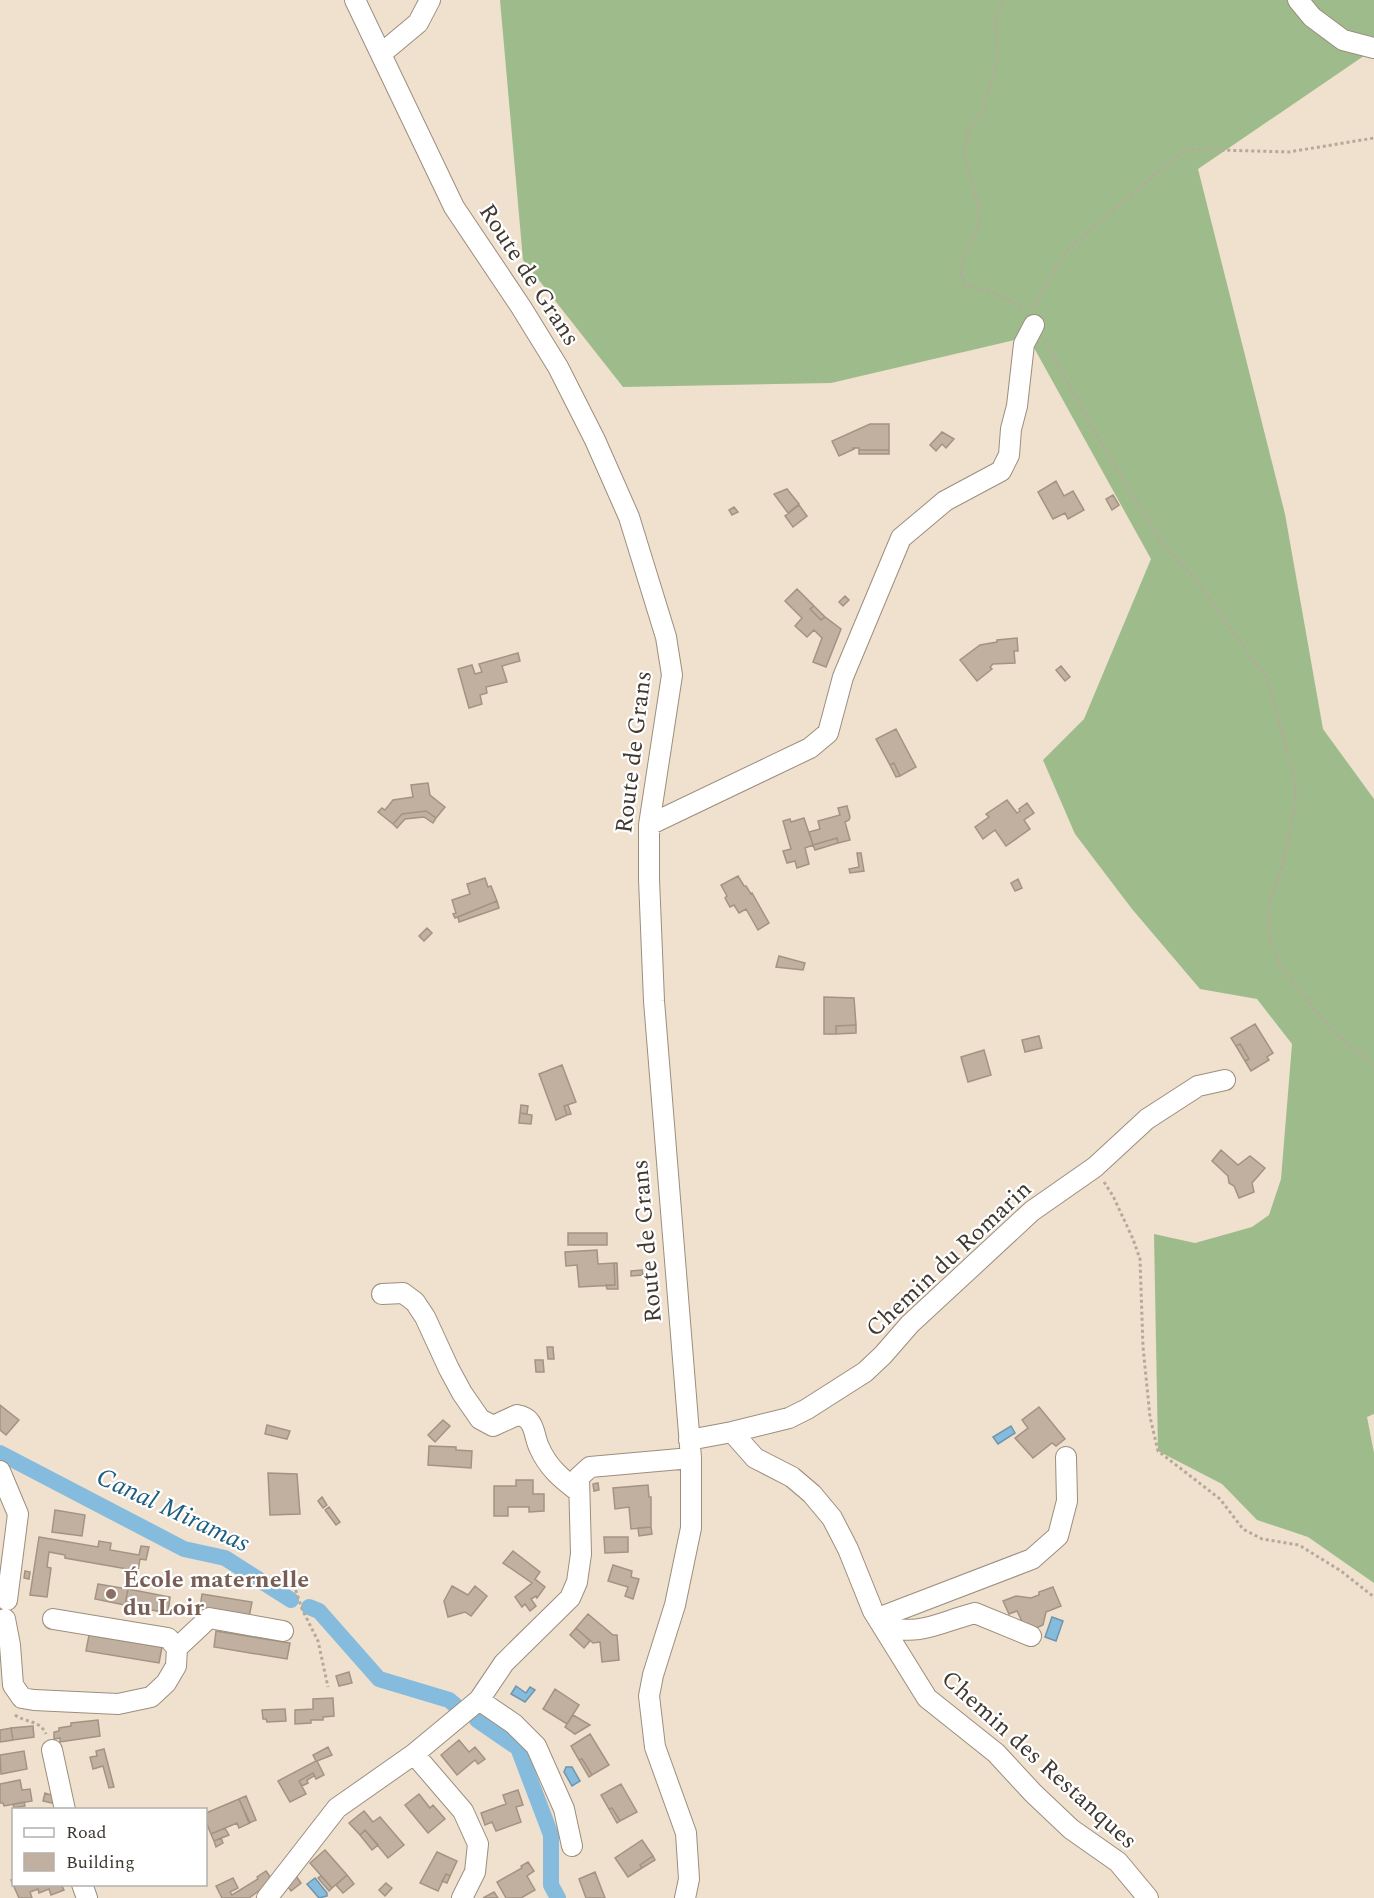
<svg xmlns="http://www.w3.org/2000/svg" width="1374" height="1898" viewBox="0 0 1374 1898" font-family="Spectral,serif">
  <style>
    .forest { fill: #9ebc8b }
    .water { fill: #85bcde; stroke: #7095aa; stroke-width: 1.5 }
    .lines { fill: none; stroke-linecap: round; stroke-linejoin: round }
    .canal { stroke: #85bcde; stroke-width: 16 }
    .building { fill: #c1afa0; stroke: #a49283; stroke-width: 1.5 }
    .minor-casing { stroke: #9c8e7d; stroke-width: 22 }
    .path { stroke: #b6a99b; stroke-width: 3; stroke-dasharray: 3 3; stroke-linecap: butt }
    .minor { stroke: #fff; stroke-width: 20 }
    .education-dot { fill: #8d6e63; stroke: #fff; stroke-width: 2 }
    .labels { text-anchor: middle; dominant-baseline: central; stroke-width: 4.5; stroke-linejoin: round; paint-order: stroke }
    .street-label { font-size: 24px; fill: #3f3931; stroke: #fff }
    .education-label { font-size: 24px; font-weight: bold; fill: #785e54; stroke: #fff; text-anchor: start }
    .water-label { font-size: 26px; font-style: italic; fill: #1d5e80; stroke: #fff }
  </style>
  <rect width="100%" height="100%" fill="#f0e0ce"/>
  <path class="forest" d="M500,0H1374V49L1198,169L1285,514L1323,729L1374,799V1414L1367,1417L1374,1453V1583L1308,1537L1257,1520L1222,1484L1158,1451L1154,1234L1195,1243L1252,1227L1269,1215L1281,1179L1292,1044L1257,999L1200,989L1132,909L1075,834L1043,760L1084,719L1151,559L1028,337L831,383L623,387L523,260Z"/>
  <path class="water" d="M1011,1426L1015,1433L998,1444L993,1437Z
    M1052,1617L1063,1621L1056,1641L1045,1637Z
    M516,1686L526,1693L530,1687L535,1690L525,1702L511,1694Z
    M566,1767H572L580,1781L572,1786L564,1772Z
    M315,1878L327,1893V1896L319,1898L307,1884Z"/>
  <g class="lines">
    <path class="canal" d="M0,1453L184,1549L225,1558L291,1600
      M309,1607L319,1611L379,1679L449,1700L455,1705
      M477,1720L518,1748L551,1835V1885L558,1898"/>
  </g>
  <path class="building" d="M870,424H889V450H859V448H853L854,449L839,456L832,441Z
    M942,432L954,439L946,448L942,444L936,451L930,445Z
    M859,450H889V454H859Z
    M1056,481L1064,496L1073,491L1084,510L1068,519L1065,513L1053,519L1038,492Z
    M787,489L799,504L788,513L774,494Z
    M1113,495L1119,505L1112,510L1106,499Z
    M799,505L807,516L793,527L785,516Z
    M734,507L738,512L732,515L729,510Z
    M797,589L814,606L810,609L821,620L825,617L841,629L826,667L813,662L822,638L814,630L807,637L795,626L802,618L785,601Z
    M845,596L849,600L843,606L839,602Z
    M814,606L825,617L821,620L810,609Z
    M1017,638L1018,651H1014L1015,663L993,664L990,667L992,669L977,681L960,660L980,645L997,642V640Z
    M518,653L520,661L502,666L507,682L486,687L487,693L480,695L482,704L469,708L458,669L472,665L475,674L482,672L479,664Z
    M1061,666L1070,677L1065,681L1056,670Z
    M896,729L916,767L900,776L894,763L890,765L876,739Z
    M894,763L900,776L896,777L890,765Z
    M428,783L430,795L445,807L436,818L426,811L402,814L393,824L378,812L382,808L385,810L393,800L413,797L411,785Z
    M1007,800L1017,813L1020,811L1019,809L1027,803L1034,813L1024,820L1030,829L1006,846L995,830L983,839L975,827L989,817L986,814Z
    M847,806L850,817L849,820L845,822L850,840L838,843L837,838L813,845L809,832L820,829L818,821L840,815L838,808Z
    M426,811L436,818L433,823L424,817L405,819L397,828L393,824L402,814Z
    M804,818L813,845L805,848L809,864L797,868L795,861L787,863L783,851L791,849L783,821L790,819L791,822Z
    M837,838L838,843L815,850L813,845Z
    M857,853H861L864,871L850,873L849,869L859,867Z
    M738,876L744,886H746L751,894L752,893L769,923L758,930L746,909L739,913L734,905L730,907L725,898L727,896L721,885Z
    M485,878L488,887L491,886L497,901L455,918L453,914L456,913L452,900L470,894L467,884Z
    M1018,879L1022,888L1015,891L1011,883Z
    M497,901L499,908L459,922L458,917Z
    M427,928L432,933L424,941L419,936Z
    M779,956L805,963L803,970L776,967Z
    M824,997L854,998L856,1025L836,1026V1034H824Z
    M1255,1024L1273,1053L1267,1057L1269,1060L1251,1071L1245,1061L1249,1059L1240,1044L1236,1046L1231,1038Z
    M856,1025V1033L836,1034V1026Z
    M1039,1036L1042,1048L1025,1052L1022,1040Z
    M1240,1044L1249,1059L1245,1061L1236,1046Z
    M984,1050L991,1075L968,1082L961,1057Z
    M562,1065L576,1102L564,1106L567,1115L556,1120L539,1074Z
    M521,1105L528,1106L527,1114L520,1113Z
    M568,1105L571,1114L567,1115L564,1106Z
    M520,1113L532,1115L531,1124L519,1123Z
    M1221,1150L1238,1165L1250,1156L1265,1168L1252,1183L1254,1192L1239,1198L1234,1186L1229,1183L1228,1176L1212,1161Z
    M568,1233H607V1245H568Z
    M597,1250L598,1264L614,1263L615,1285L579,1287L577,1265L566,1266L565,1252Z
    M614,1263H617L618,1289H607L606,1285H615Z
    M642,1270L643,1275L631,1276V1271Z
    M547,1347H553L554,1359H548Z
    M535,1360H543L544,1372H536Z
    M0,1405L19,1420L6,1435L0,1430Z
    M1039,1407L1065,1439L1056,1446L1052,1443L1033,1458L1015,1438L1028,1428L1022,1420Z
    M443,1420L450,1426L435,1442L428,1435Z
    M267,1425L290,1431L287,1439L265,1434Z
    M429,1446L456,1447V1450L472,1451L471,1468L428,1465Z
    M268,1473L297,1474L300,1514L270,1515Z
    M516,1480H533V1494H544V1511L529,1512V1507H508V1516H494V1486H516Z
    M598,1483L599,1490L594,1491L593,1484Z
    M648,1485L649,1497H651V1527L631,1529L629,1507L615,1509L613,1488Z
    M322,1497L327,1505L323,1508L318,1501Z
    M329,1507L340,1522L336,1525L325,1510Z
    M55,1510L85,1515L82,1536L52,1532Z
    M651,1527L652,1534L639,1536L638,1528Z
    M39,1537L98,1547L99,1541L111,1543L110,1550L139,1555L141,1546L149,1547L146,1560L140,1559L138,1571L65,1558V1555L49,1552L47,1567L51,1568L47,1597L30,1595Z
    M604,1537H628V1552L605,1553Z
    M513,1551L540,1572L535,1579L545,1587L537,1598L536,1596L531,1599L536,1606L530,1611L525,1604L522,1607L515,1597L532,1583L503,1563Z
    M613,1565L632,1571L631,1577L639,1579L633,1599L625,1596L628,1587L608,1581Z
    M25,1571L30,1572L29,1579L24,1578Z
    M98,1584L128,1589L125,1605L95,1599Z
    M452,1586L468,1595L475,1586L487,1596L471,1616L465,1612L448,1617L444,1601Z
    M1053,1587L1061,1606L1046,1612L1043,1625L1027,1632L1017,1611L1009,1614L1003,1601L1016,1596L1031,1598L1039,1595V1592Z
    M128,1589L170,1597L168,1613L125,1605Z
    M202,1594L252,1602L249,1617L200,1608Z
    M588,1614L613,1635H617L619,1660L602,1662L600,1642L593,1643L576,1628Z
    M576,1628L590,1641L584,1648L570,1635Z
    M216,1631L290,1643L287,1659L214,1647Z
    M89,1635L162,1647L159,1663L86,1651Z
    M349,1672L352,1683L339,1686L336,1676Z
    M555,1689L579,1705L567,1724L543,1709Z
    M333,1698L334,1716L323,1717V1720H311V1723L295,1724V1710L313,1709V1699Z
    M285,1709L286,1721L267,1722L266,1719H263L262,1710Z
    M573,1715L590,1725L575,1734L565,1727Z
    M98,1720L100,1736L60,1742V1738L54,1739V1732L59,1731V1728L71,1726V1723Z
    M33,1726L34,1737L13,1740L11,1728Z
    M11,1728L13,1740L0,1742V1730Z
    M590,1734L609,1765L592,1775L582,1759L579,1760L571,1746Z
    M459,1740L469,1752L475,1747L485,1759L478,1764L475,1760L457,1775L441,1755Z
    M328,1747L332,1755L317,1761L324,1775L316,1779L313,1773L299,1781L306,1794L290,1802L278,1781L316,1761L313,1755Z
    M104,1749L114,1787L109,1788L103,1766L93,1769L90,1757L97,1756L96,1751Z
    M24,1751L27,1769L1,1774L0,1755Z
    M582,1759L592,1775L589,1777L579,1760Z
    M313,1773L314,1776L307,1780L308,1783L302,1786L299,1781Z
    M20,1780L22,1790L30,1789L32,1801L4,1806L3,1803H0V1784Z
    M621,1784L637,1812L620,1821L612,1808L609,1809L601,1795Z
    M518,1790L523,1805L516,1807L521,1822L496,1831L492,1822L485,1825L481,1813L506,1804L503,1795Z
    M45,1793L54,1796L56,1804L43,1801Z
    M419,1794L430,1808L433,1805L445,1819L428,1833L405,1805Z
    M246,1796L256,1820L249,1823L239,1799Z
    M239,1799L250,1823L239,1828L237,1823L211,1834L206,1822V1813Z
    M24,1802L25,1806L14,1808L13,1804Z
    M612,1808L620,1821L617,1823L609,1809Z
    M364,1811L373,1822L380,1817L404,1845L388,1858L365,1830L360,1835L349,1823Z
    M225,1828L229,1835L214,1841L211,1834Z
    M365,1830L378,1845L372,1850L360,1835Z
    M221,1838L223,1843L216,1847L214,1841Z
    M642,1840L653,1856L640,1865L642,1868L628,1877L615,1858Z
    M325,1850L347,1875L332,1888L310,1863Z
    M437,1852L457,1861L450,1876L446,1874L438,1891L420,1883Z
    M653,1856L655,1860L642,1868L640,1865Z
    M528,1862L534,1871L527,1876L535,1890L521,1898H506L497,1882L522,1868L521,1866Z
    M266,1871L271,1878L264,1887L249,1898H222L216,1886L233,1878L238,1888L230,1892L232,1895L258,1879L257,1877Z
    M595,1872L605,1898H586L579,1879Z
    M446,1874L450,1876L447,1883L442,1881Z
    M347,1875L354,1884L343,1893L336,1885Z
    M296,1876L301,1883L291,1891L286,1884Z
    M321,1876L332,1888L329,1891L318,1878Z
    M14,1879V1884H61L64,1890L51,1895L49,1889L39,1893L38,1889L30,1892L32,1898H19L11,1880Z
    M386,1883L392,1888L385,1896L379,1890Z
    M494,1892L498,1898H483Z"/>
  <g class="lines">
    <defs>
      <path id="minor" d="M355,0L454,207L521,307L558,367L595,440L629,517L666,637L672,675L649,825V879L654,1001L691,1458V1528L675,1605L653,1675L649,1696L655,1747L686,1833L689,1879L685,1898
        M1298,0L1312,17L1343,40L1374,48
        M382,53L418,23L430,0
        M649,825L810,748L828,733L843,677L901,538L945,501L1001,471L1009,455L1011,429L1017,406L1024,344L1034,325
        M382,1294L403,1293L415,1302L425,1317L449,1369L462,1393L480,1419L493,1426L517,1415C522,1416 526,1417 529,1421C535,1427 535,1439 539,1447C548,1468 562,1479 579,1492
        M732,1432L755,1458L792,1477L812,1494L832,1518L848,1549L873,1611L927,1698L996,1753L1033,1793L1071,1829L1118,1862L1148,1898
        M689,1440L732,1432L789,1418L807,1409L865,1372L883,1355L910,1324L1032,1211L1095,1167L1147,1119L1198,1086L1225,1080
        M0,1471L18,1514L7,1600
        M878,1618L1032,1559L1058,1536L1067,1501L1066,1457
        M5,1619L10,1645L13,1685L22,1698L34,1700L118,1704L151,1697L166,1683L176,1666L177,1648
        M53,1619L168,1638L177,1648L209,1618L283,1631
        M883,1626C920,1637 940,1622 975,1613L1031,1636
        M479,1700L514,1724L536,1746L564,1809L572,1846
        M52,1750L65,1810
        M414,1754L463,1811L478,1844L475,1872L462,1898
        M82,1884L87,1898
        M267,1898L337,1808L414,1754L479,1700L504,1663L570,1598L577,1582L581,1554L579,1477L590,1467L691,1458"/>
    </defs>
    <use href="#minor" class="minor-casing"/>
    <path class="path" d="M1003,0L995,17L998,56L983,112L969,127L964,152L979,208V225L964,257L960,272L966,286C988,291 1007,295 1024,310
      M1033,307L1067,250L1185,149L1289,152L1374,138
      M1044,340L1097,436L1159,538L1195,579L1268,680L1294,777L1296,801L1280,875L1269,903V935L1281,967L1331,1030L1374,1066
      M1104,1182L1113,1196L1133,1239L1140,1259L1143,1347L1150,1417L1158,1451L1220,1499L1243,1529L1262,1539L1299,1545L1341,1571L1374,1597
      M297,1579L294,1585L302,1609L318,1641L328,1687
      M15,1715C26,1723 40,1720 46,1734"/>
    <use href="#minor" class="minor"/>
  </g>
  <circle class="education-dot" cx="111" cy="1594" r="6"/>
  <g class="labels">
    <g class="street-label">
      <text transform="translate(529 275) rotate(57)">Route de Grans</text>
      <text transform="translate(634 752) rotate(-83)">Route de Grans</text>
      <text transform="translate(647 1241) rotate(-95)">Route de Grans</text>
      <text transform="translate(949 1259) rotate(-43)">Chemin du Romarin</text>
      <text transform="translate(1039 1760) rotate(42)">Chemin des Restanques</text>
    </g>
    <g class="education-label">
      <text x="123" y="1580">École maternelle<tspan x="123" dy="28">du Loir</tspan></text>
    </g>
    <g class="water-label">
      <text transform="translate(173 1510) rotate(25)">Canal Miramas</text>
    </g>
  </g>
  <rect x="12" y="1808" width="195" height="78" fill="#ffffff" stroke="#b2b0ad" stroke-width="1.5"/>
  <rect x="24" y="1828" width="30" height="9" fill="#ffffff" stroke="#b2b0ad" stroke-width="1.5"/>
  <text x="66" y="1838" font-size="18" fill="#3f3931">Road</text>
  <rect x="24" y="1853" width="30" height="18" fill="#c1afa0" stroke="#b2b0ad" stroke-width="1.5"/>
  <text x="66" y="1868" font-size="18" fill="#3f3931">Building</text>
</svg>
